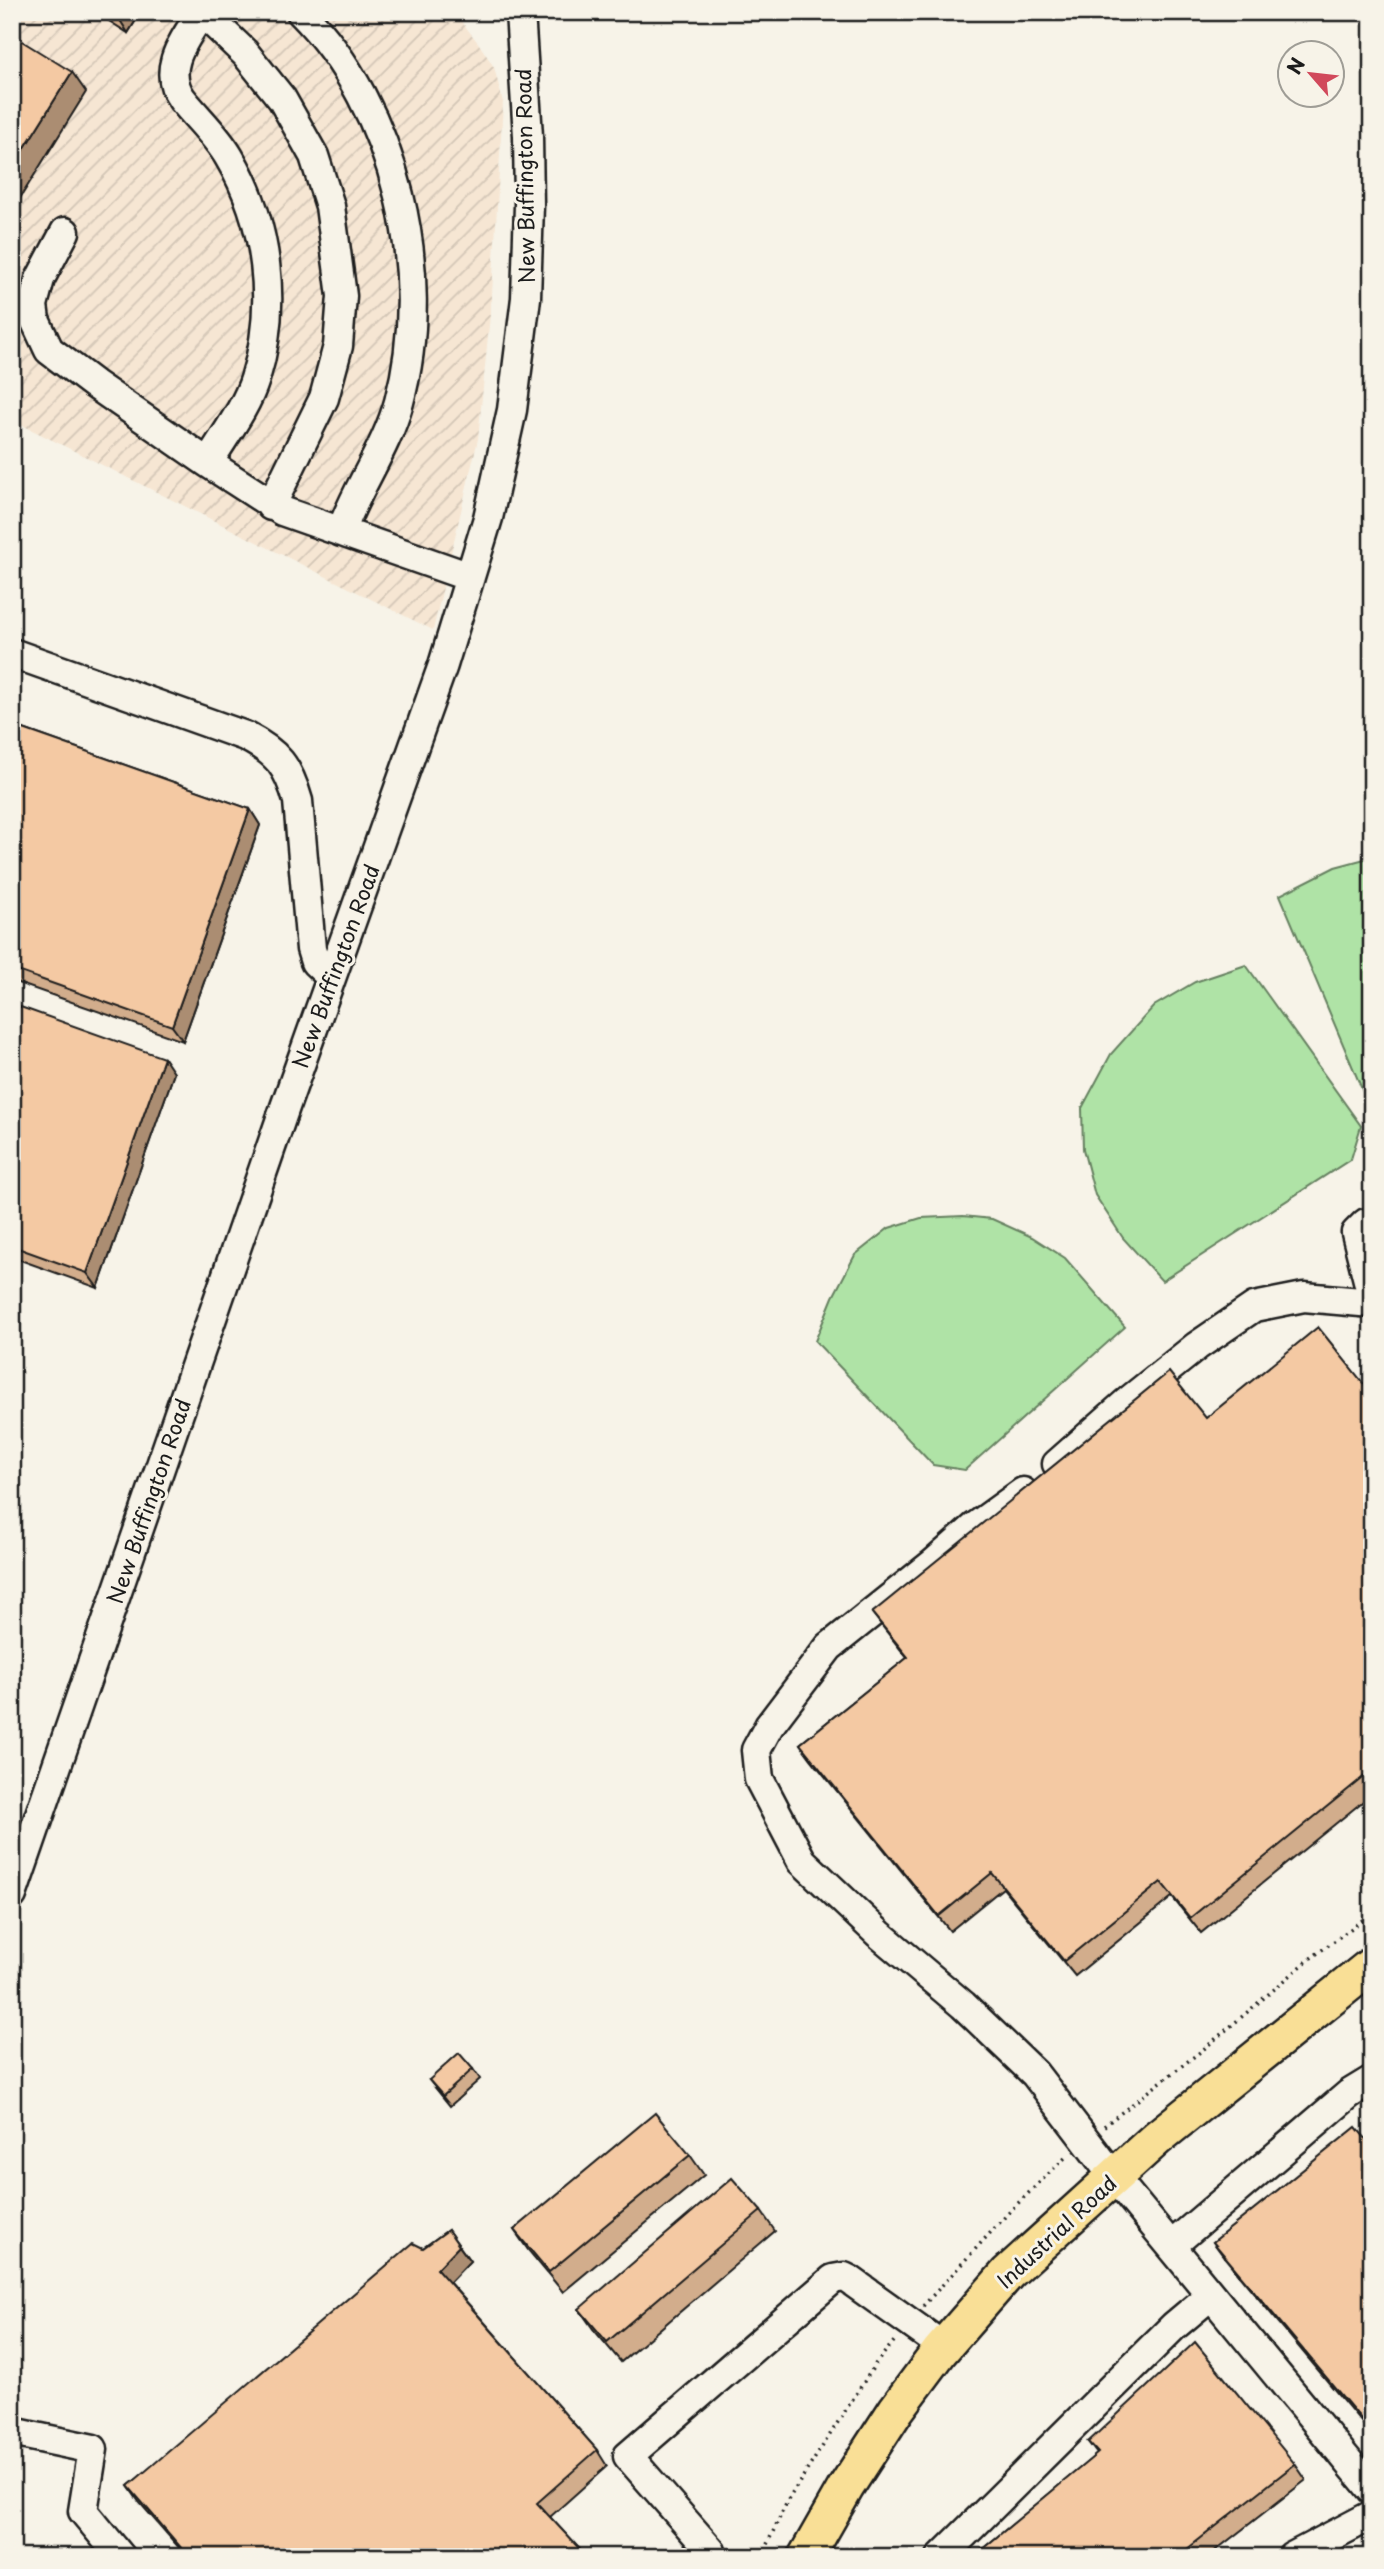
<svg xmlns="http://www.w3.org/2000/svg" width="1384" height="2569" viewBox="0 0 1384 2569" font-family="'Playpen Sans',sans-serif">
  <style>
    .industrial { fill: url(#industrial-furrows) }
    .grass { fill: #afe3a6; stroke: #668061; stroke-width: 2 }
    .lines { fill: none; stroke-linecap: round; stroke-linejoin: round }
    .minor-casing { stroke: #1c1c1c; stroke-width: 33 }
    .major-casing { stroke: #1c1c1c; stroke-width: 40 }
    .path { stroke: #1c1c1c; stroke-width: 3.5; stroke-dasharray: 2 5; stroke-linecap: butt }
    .minor { stroke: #f7f3e8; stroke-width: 28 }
    .major { stroke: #f9df96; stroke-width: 35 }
    .wall { fill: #d2ad8c; stroke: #1c1c1c; stroke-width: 2 }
    .shaded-wall { fill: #ab8d72; stroke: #1c1c1c; stroke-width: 2 }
    .building { fill: #f4c9a3; stroke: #1c1c1c; stroke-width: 2 }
    .labels { text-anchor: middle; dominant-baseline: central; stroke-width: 6; stroke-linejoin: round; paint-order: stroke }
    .street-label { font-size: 21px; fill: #1c1c1c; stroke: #f7f3e8 }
  </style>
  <defs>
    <pattern id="industrial-furrows" width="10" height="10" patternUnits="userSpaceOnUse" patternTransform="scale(1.75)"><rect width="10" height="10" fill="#f6e6d3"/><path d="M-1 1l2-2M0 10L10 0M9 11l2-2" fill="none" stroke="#d2c5b5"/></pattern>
  </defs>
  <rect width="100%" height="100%" fill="#f7f3e8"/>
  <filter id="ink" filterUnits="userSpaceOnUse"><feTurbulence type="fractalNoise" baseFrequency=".0143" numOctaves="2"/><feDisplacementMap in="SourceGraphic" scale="14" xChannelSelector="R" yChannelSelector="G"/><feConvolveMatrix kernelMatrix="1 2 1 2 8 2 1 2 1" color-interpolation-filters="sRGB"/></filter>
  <g filter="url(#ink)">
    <path class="industrial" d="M12,12H449L458,17L479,44L494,67L503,102L492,294L478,439L433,630L24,426L12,427Z"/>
    <path class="grass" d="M1372,857V1113L1280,895L1335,867Z
      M1246,965L1361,1126L1351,1159L1162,1281L1123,1238L1095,1195L1083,1149L1082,1108L1111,1054L1154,1006L1195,982Z
      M963,1216L992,1219L1032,1237L1065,1258L1125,1327L965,1470L933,1465L815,1341L833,1297L855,1255L889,1228L921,1218Z"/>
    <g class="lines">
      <defs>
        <path id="minor" d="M202,12C185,39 160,69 182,99C197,118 217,136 229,157C268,223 278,306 255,379C246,408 224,436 208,463L282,511L470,577
          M202,12L245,53L282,99L314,156L330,206L342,296L338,346L324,398L271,506
          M301,12C396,108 434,273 399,402C386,449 357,487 341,532
          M65,232L40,279L33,305L35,320L49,350L94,384L208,463
          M12,653L245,736C278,753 288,766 298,801L311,949L315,962L331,977
          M1372,1222L1366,1223L1356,1233L1372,1296
          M1057,1464L1126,1403L1197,1346L1254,1307L1304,1297L1372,1303
          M1023,1492L976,1526L934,1563L829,1647L769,1726L756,1750L759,1779L802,1861L879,1934L963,2005L1035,2074L1114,2177L1372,2490
          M12,1895L285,1107L443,665L488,518L512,410L526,298L529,205L528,136L520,12
          M1171,2246L1349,2094L1372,2080
          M12,2432L93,2449L83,2511L121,2557
          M712,2557L711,2551L628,2456L833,2279L844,2277L850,2280L944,2347
          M941,2557L1174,2326L1211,2295
          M1292,2557L1372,2515"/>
        <path id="major" d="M806,2557L846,2487L896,2410L940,2351L1008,2273L1157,2138L1372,1965"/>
      </defs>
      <use href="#minor" class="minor-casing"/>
      <use href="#major" class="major-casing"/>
      <path class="path" d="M1104,2126L1205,2048L1311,1958L1372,1913
        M923,2306L1014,2207L1068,2155
        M761,2557L788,2500L876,2363L896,2339"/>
      <use href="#minor" class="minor"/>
      <use href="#major" class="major"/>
    </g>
    <path class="wall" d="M95,12H141L128,33Z
      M12,725L250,809L260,825L183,1041L12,981Z
      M12,1004L174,1073L98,1288L12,1257Z
      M1372,1394V1794L1201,1933L1172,1897L1075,1976L1003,1888L950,1931L811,1759L800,1744L907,1658L872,1613L1206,1418Z
      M473,2069L480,2079L450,2106L429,2080Z
      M1372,2146V2435L1224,2257L1213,2242Z
      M690,2155L704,2175L563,2292L528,2250L514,2230Z
      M761,2211L775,2231L621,2362L593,2329L579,2309Z
      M448,2230L470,2261L449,2282L597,2450L607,2466L550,2517L587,2557H187L139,2502L128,2486L423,2248Z
      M1088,2442L1295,2464L1306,2480L1207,2557H984L980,2551L1097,2454Z"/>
    <path class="shaded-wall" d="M115,12H141L128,33Z
      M72,72L86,92L12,211V168Z
      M250,809L260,825L183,1041L172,1026Z
      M164,1058L174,1073L98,1288L87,1273Z
      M459,2246L470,2261L448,2284L437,2269Z"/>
    <path class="building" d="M12,35L72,72L12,168Z
      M12,725L250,809L172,1026L12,969Z
      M12,1004L164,1058L87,1273L12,1246Z
      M1318,1327L1372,1394V1770L1190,1918L1161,1882L1064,1961L992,1873L939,1916L800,1744L908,1657L872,1613L1169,1372L1206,1418Z
      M459,2053L473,2069L443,2096L429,2080Z
      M655,2113L690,2155L549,2272L514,2230Z
      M1356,2127L1372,2146V2432L1213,2242Z
      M732,2178L761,2211L607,2342L579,2309Z
      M448,2230L459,2246L437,2269L597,2450L537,2503L587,2557H189L128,2486L413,2243L423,2248Z
      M1195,2342L1295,2464L1177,2557H986L980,2551L1098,2453L1088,2442Z"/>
  </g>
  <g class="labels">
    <g class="street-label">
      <text transform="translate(524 176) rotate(-91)">New Buffington Road</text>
      <text transform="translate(335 966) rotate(-70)">New Buffington Road</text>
      <text transform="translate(148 1501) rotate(-71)">New Buffington Road</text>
      <text transform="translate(1056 2231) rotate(-43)">Industrial Road</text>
    </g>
  </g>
  <rect width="1384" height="2569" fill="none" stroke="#f7f3e8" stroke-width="42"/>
  <rect x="21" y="21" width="1342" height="2527" fill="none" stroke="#1c1c1c" stroke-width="2.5" filter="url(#ink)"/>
  <g transform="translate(1311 74) rotate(298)"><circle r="33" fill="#f7f3e8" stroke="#9f9d96" stroke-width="2"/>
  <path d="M0-5L12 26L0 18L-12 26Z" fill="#d1495b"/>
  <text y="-10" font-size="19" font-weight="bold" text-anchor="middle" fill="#1c1c1c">N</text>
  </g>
</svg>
